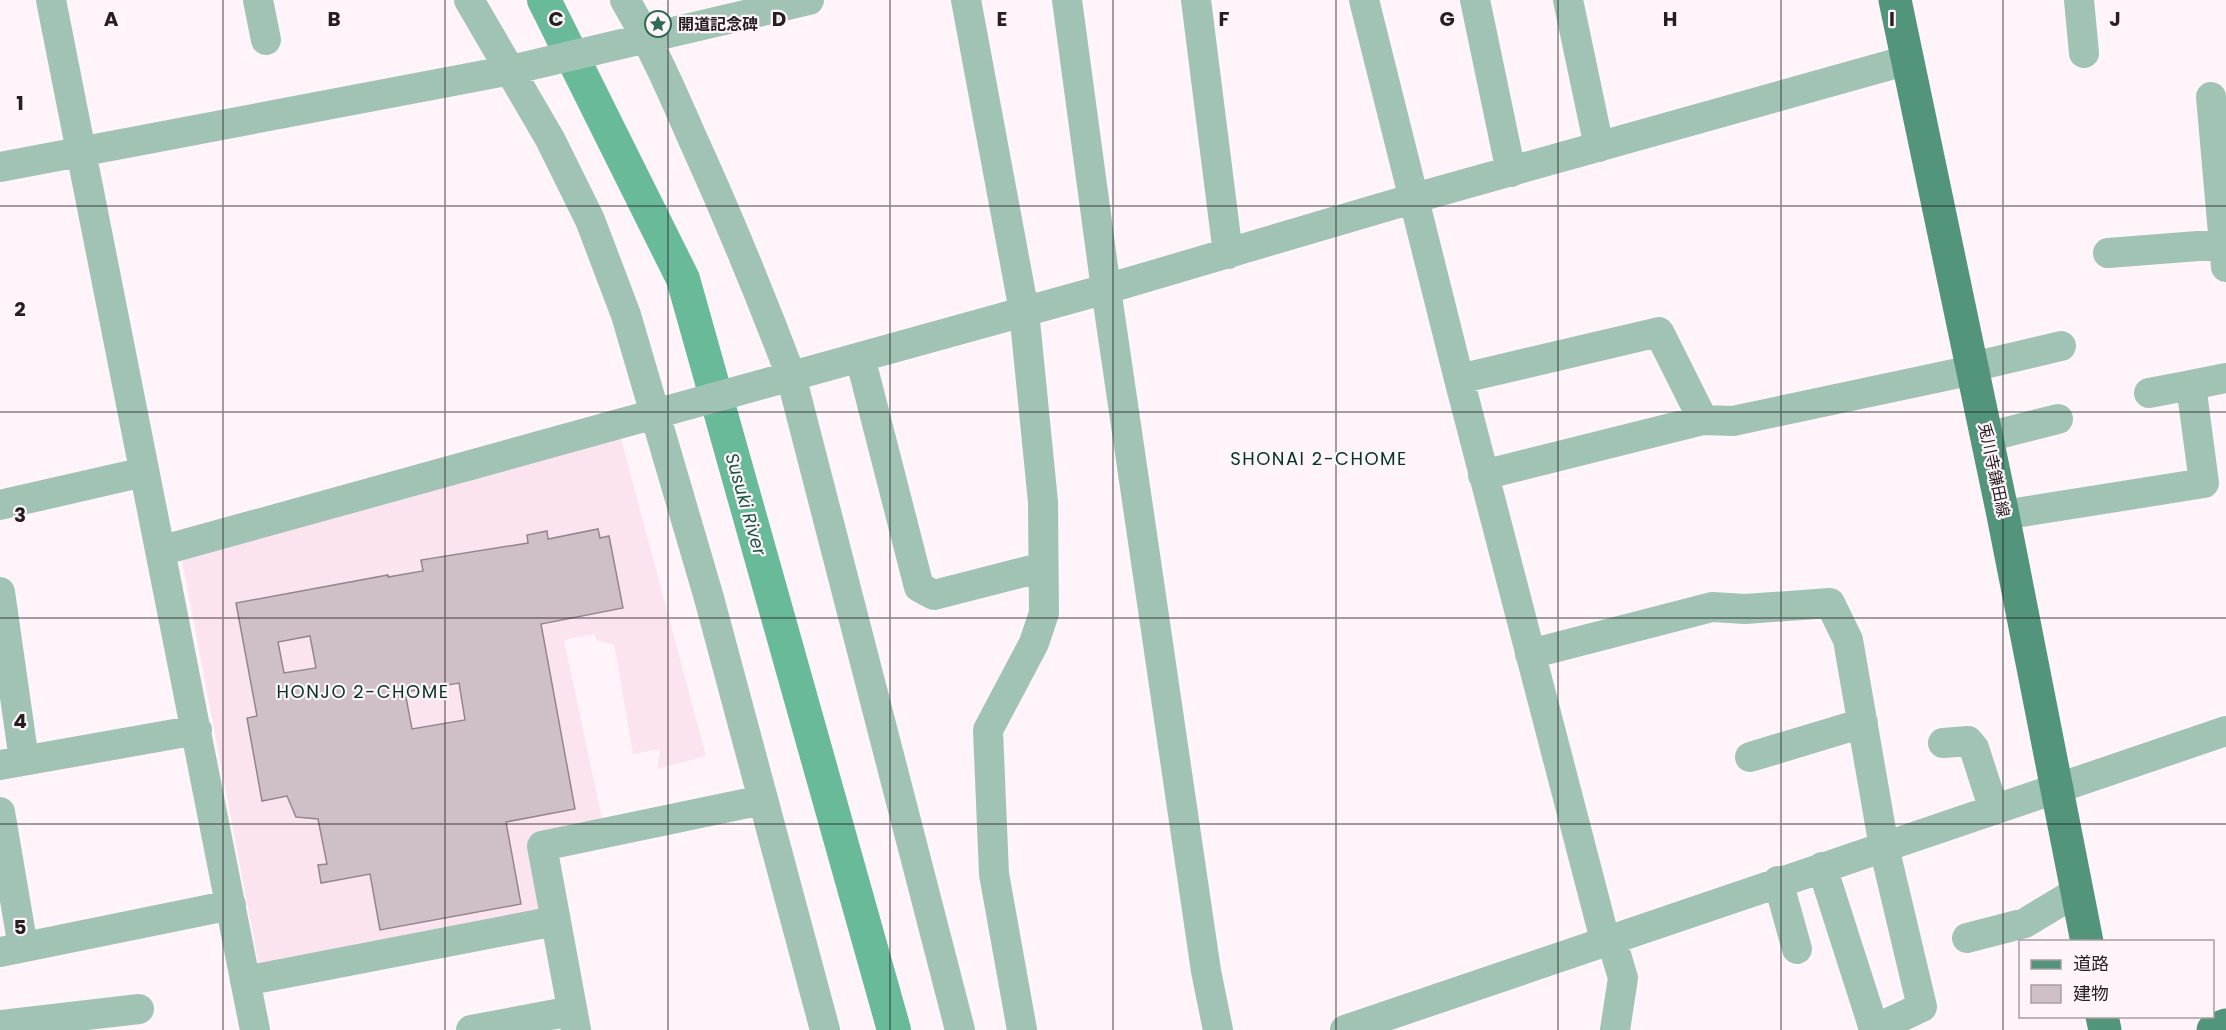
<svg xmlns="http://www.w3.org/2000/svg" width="2226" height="1030" viewBox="0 0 2226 1030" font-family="Poppins,'Noto Sans JP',sans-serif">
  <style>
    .built { fill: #fbe4ef }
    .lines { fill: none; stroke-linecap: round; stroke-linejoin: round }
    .river { stroke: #68ba99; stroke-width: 34 }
    .building { fill: #cfc0c7; stroke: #94868d; stroke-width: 1.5; fill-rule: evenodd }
    .minor { stroke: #a0c3b3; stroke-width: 30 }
    .major { stroke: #52957a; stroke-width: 33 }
    .grid { fill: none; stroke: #251f22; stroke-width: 1.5; stroke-opacity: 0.55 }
    .labels { text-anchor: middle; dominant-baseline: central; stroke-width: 4.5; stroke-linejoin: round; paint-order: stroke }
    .poi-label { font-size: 16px; font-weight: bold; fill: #251f22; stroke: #fef4f9; text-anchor: start }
    .street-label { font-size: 16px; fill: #251f22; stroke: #fef4f9 }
    .neighbourhood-label { font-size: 18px; letter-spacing: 1.5px; fill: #003424; stroke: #fef4f9 }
    .water-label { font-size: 18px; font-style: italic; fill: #13553f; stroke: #fef4f9 }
    .grid-label { font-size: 20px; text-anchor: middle; font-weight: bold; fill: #251f22; stroke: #fef4f9; stroke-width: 4.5; stroke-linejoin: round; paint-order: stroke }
  </style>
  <rect width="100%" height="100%" fill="#fef4f9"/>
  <path class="built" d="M620,435L706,756L657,769L660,749L633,754L614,644L597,641L594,634L564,640L603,824L533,838L548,915L260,971L181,555Z"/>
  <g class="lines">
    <path class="river" d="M544,0L683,279L894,1030"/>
  </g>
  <path class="building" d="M598,529L600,538L609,536L623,608L541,624L575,809L506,822L521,904L380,930L370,874L321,883L318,865L327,864L318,819L296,817L287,796L262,801L247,718L257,716L236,603L388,575V577L423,571L421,560L528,543L527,535L547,531L548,539ZM310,636L316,668L284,673L278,642ZM459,683L465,720L412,729L405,692Z"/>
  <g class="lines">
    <path class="minor" d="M51,0L255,1030
      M258,0L266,40
      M469,0L550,139L590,220L626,315L709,598L825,1030
      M625,0C651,44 671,89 691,135C727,214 760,294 791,376L960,1030
      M966,0L1024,311L1043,502L1044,613L1034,643L988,730L994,874L1022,1030
      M1067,0L1106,289L1206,971L1218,1030
      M1196,0L1228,254
      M1364,0L1459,379L1605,940
      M1475,0L1511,172
      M1568,0L1599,147
      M2079,0L2084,53
      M2211,97L2226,267
      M0,167L511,70L809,0
      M2108,253L2224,244
      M860,357L919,587L934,595L1043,567
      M1972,367L2061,346
      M1459,379L1659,332L1703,420
      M2149,393L2191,385
      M1987,437L2058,419
      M1483,475L1703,420L1733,421L1973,370
      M0,505L144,472
      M2003,515L2204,483L2191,385L2226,378
      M160,551L1106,289L1415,198L1908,60
      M0,592L24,760
      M1530,654L1712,607L1745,609L1830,603L1848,640L1884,847L1922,1007L1873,1030
      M1943,743L1968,741L1974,748L1994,810
      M1750,757L1863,723
      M0,765L197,730
      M0,812L23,947
      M1822,867L1874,1029
      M1778,881L1797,949
      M1611,938L1623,978L1615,1030
      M1967,938L2025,923L2078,891
      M0,952L231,905
      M245,981L555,921
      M0,1025L139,1009
      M471,1030L572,1011
      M576,1030L542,846L763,800
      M1345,1030L2226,731"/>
    <path class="major" d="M1895,0L2003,515L2087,942
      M2102,1016L2105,1030
      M2213,1030L2226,1025"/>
  </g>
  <path class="grid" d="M223,0V1030M445,0V1030M668,0V1030M890,0V1030M1113,0V1030M1336,0V1030M1558,0V1030M1781,0V1030M2003,0V1030M0,206H2226M0,412H2226M0,618H2226M0,824H2226"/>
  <defs>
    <symbol id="sight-ring" viewBox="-11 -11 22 22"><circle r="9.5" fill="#fef4f9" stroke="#2f6a54" stroke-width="1.5"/><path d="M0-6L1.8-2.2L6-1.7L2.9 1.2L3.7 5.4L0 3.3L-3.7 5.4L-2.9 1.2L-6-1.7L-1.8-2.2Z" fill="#2f6a54"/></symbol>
  </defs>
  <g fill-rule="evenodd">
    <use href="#sight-ring" x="643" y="9" width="30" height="30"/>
  </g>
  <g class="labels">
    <g class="poi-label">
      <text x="678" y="24">開道記念碑</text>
    </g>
    <g class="street-label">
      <text transform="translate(1994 470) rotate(78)">兎川寺鎌田線</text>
    </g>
    <g class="neighbourhood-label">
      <text x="1319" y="458">SHONAI 2-CHOME</text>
      <text x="363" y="691">HONJO 2-CHOME</text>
    </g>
    <g class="water-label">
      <text transform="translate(746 504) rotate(74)">Susuki River</text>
    </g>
  </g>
  <g class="grid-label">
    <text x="111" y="26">A</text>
    <text x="334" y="26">B</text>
    <text x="556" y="26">C</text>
    <text x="779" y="26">D</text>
    <text x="1002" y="26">E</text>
    <text x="1224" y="26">F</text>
    <text x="1447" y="26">G</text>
    <text x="1670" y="26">H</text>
    <text x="1892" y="26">I</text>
    <text x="2115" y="26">J</text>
    <text x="20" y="110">1</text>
    <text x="20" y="316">2</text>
    <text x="20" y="522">3</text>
    <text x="20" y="728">4</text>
    <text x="20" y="934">5</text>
  </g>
  <rect x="2019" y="940" width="195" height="78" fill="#fef4f9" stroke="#a79fa3" stroke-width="1.5"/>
  <rect x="2031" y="960" width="30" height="9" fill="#52957a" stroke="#a79fa3" stroke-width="1.5"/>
  <text x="2073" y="970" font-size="18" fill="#251f22">道路</text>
  <rect x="2031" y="985" width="30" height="18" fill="#cfc0c7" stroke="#a79fa3" stroke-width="1.5"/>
  <text x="2073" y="1000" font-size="18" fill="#251f22">建物</text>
</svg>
